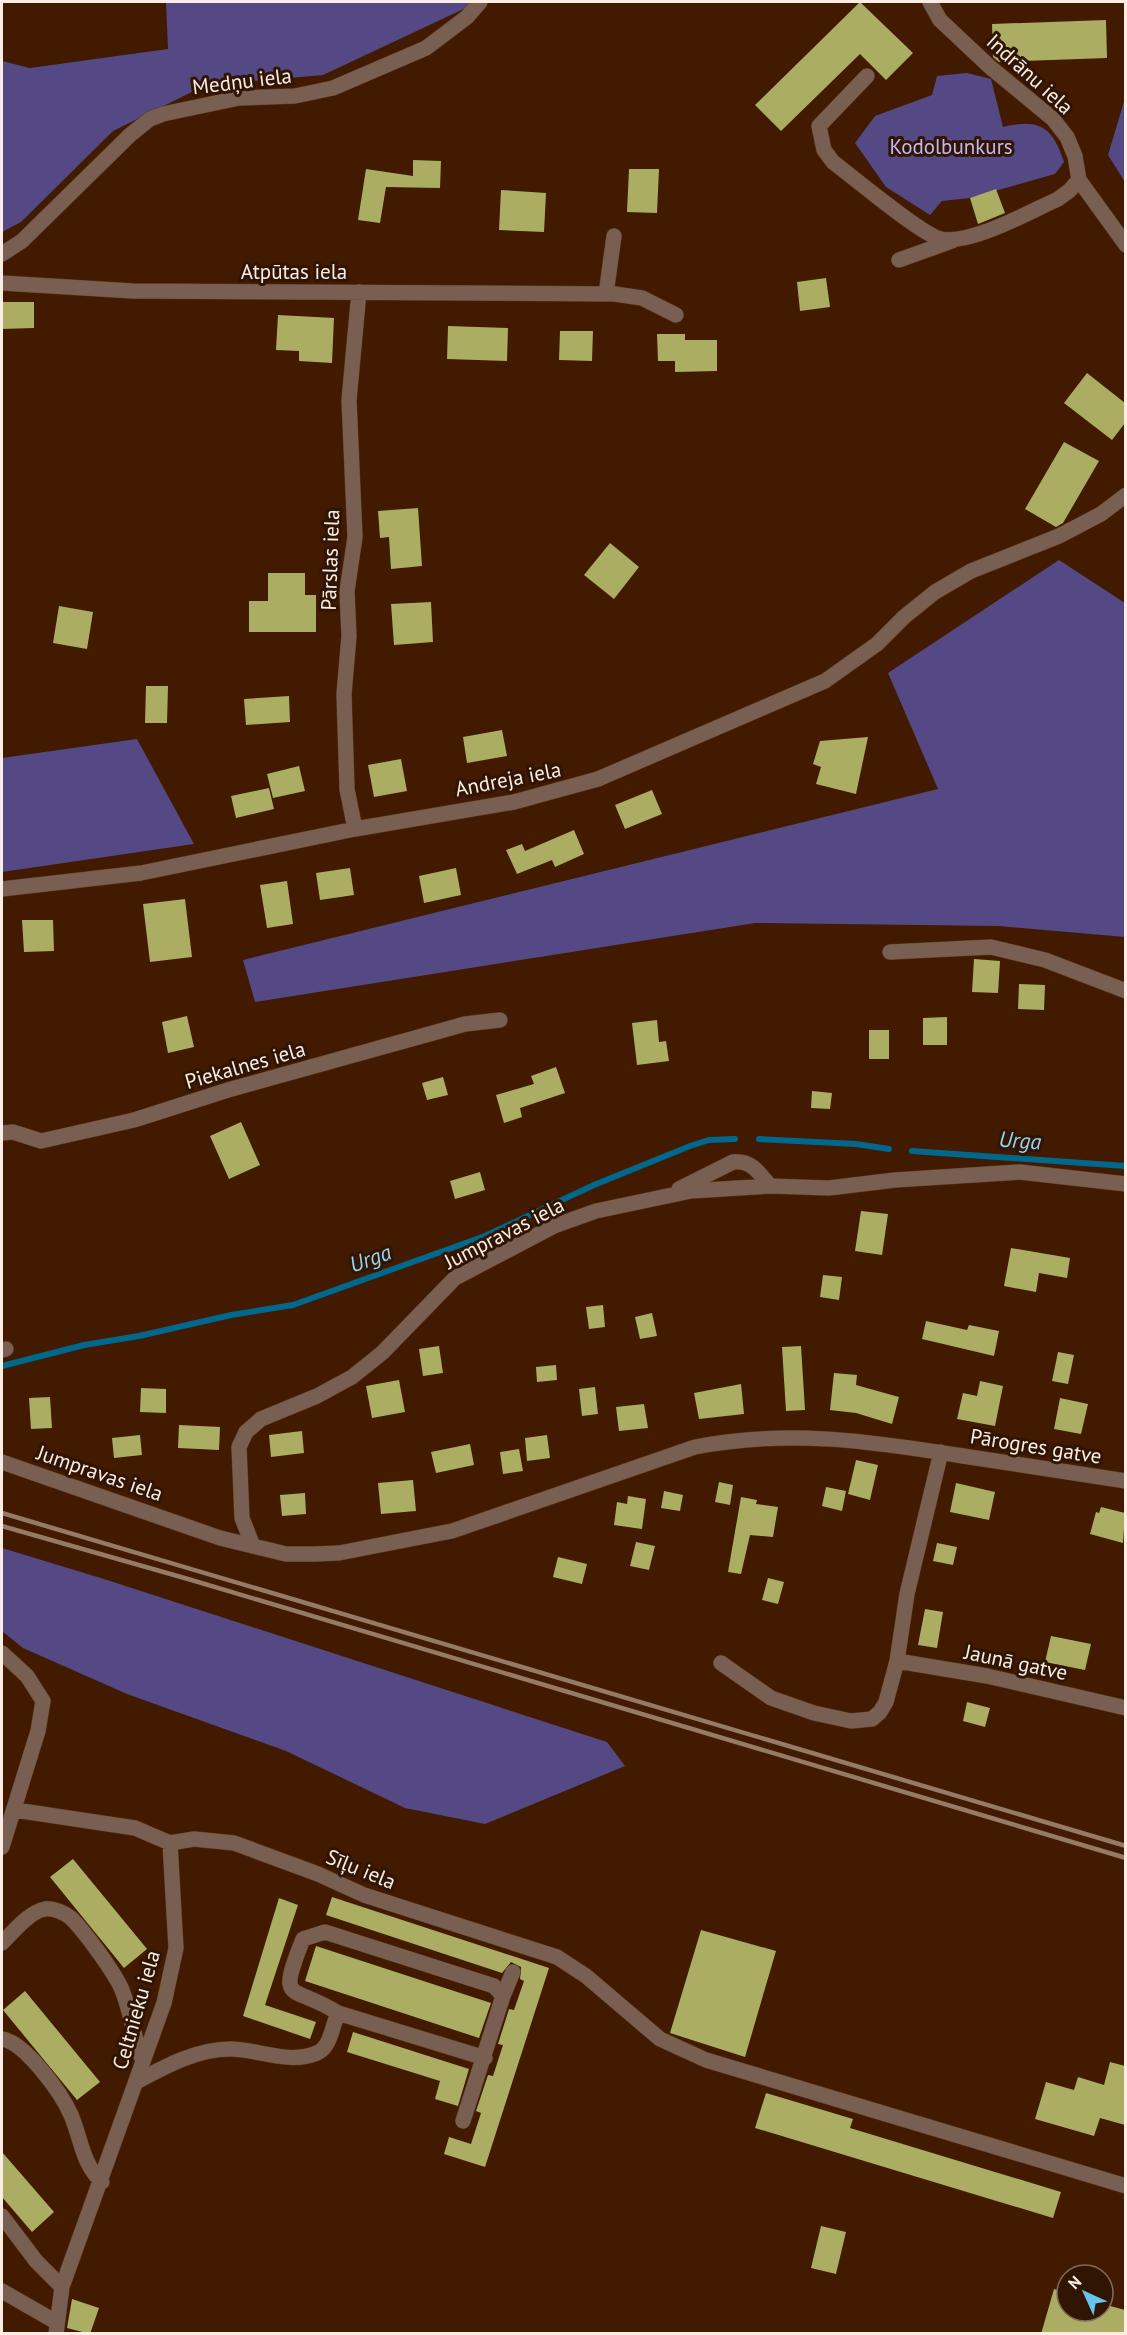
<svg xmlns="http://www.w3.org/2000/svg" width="1127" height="2335" viewBox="0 0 1127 2335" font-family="'PT Sans',sans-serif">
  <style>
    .forest { fill: #544985 }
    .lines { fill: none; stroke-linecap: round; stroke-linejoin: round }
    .stream { stroke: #00688c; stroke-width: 6 }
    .building { fill: #abad63 }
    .minor-casing { stroke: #5b3820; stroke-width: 16 }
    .minor { stroke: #785f51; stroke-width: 15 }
    .rail { stroke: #957a68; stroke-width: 4.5 }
    .labels { text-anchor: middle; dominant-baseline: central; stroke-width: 6; stroke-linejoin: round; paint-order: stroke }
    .street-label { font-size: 21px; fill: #faede5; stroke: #311504 }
    .park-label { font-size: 21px; fill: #c1baf1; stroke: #311504 }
    .water-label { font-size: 22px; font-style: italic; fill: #96d4f2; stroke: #311504 }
  </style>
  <rect width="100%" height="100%" fill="#411a00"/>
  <path class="forest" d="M166,2H470V6L323,75L206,85L113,131L21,222L2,232V61L30,68L168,49Z
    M967,73L991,79L1003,127C1040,118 1053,128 1064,162L1055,174L970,198L942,201L930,215L886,187L855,143L875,116L932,95L937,76Z
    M1125,98V182L1108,155Z
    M1059,560L1125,603V937L999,926L755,923L255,1002L243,960L938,789L888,673Z
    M137,739L194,844L2,872V758Z
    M2,1548L104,1579L607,1742L625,1766L485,1824L405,1808L286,1751L127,1694L23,1648L2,1631Z"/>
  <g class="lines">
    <path class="stream" d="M759,1139L856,1144L889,1149
      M912,1151L1126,1166
      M2,1366L84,1345L139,1336L231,1315L293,1305L485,1236L594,1185L690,1146L709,1140L735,1139"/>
  </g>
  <path class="building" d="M860,2L913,53L886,80L860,54L781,131L755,105Z
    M1106,20L1107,58L999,62L993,57L992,24Z
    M413,160L441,161L440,188L386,187L380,223L358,220L366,169L413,176Z
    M629,169H659L657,213L627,212Z
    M996,189L1005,213L978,224L970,198Z
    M501,190L546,193L544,232L499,230Z
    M826,278L830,307L800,311L797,282Z
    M2,302H34V328L2,329Z
    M278,315L334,318L332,363L299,361V351L276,350Z
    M448,326L508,328L507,361L447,359Z
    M560,331H593L592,361L559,360Z
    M657,334H685V340H717V371L675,372V361H658Z
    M1087,373L1125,403V423L1112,440L1064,403Z
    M1064,442L1099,461L1063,523L1056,527L1025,509Z
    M418,508L422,566L391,569L389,537L380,538L378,511Z
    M610,543L639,567L614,599L584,575Z
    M268,573H305V595H316V632H249V601H268Z
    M431,602L433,642L394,645L391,604Z
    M59,606L93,612L87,649L53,643Z
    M146,686H168L167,723H145Z
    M289,696L290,722L246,725L244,699Z
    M502,730L507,756L467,763L463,737Z
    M868,737L856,794L816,784L821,767L813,764L820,741Z
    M401,759L407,791L374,797L368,765Z
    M299,766L305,791L273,798L267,774Z
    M269,788L274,809L236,818L231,796Z
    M652,790L662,814L625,829L615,805Z
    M574,830L584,854L555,867L552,860L517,874L506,850L522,844L525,851Z
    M350,868L354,895L320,900L316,873Z
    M456,868L461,895L424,903L419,876Z
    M287,881L293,924L267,928L260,885Z
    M185,899L192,957L150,962L143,904Z
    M22,920H53L54,951L24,952Z
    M974,959L1000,961L998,993L972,992Z
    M1019,984L1045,985L1044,1010L1018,1009Z
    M187,1016L194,1047L168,1053L162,1022Z
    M947,1017V1045H923V1018Z
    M657,1020L659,1042L666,1041L669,1061L637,1065L632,1023Z
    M869,1030H889V1059H869Z
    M556,1067L565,1093L520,1108L522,1117L504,1123L496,1095L534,1084L531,1076Z
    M443,1077L448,1095L427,1100L422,1083Z
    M812,1091L832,1093L830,1109L811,1108Z
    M241,1122L260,1165L229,1179L210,1136Z
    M480,1172L485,1190L455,1199L450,1181Z
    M861,1211L888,1214L882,1255L855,1251Z
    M1011,1248L1070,1258L1067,1278L1039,1273L1036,1292L1004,1286Z
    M823,1275L842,1277L839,1300L820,1297Z
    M603,1305L605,1327L589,1329L586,1307Z
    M652,1313L657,1336L640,1339L635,1317Z
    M926,1321L967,1330L969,1325L999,1331L994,1356L922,1339Z
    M439,1346L443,1373L423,1376L419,1349Z
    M801,1346L805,1410L786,1411L782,1347Z
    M1058,1352L1074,1355L1068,1384L1052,1381Z
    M556,1365L557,1380L537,1382L536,1367Z
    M834,1373L857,1375L856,1385L899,1397L892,1424L856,1413L830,1410Z
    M399,1380L405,1412L372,1418L366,1386Z
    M980,1381L1003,1386L995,1426L957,1419L963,1393L977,1396Z
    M741,1384L744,1414L699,1419L694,1393Z
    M595,1387L598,1414L582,1416L579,1389Z
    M141,1388L166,1389V1413L140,1412Z
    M50,1397L52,1428L31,1429L29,1398Z
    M1060,1398L1088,1404L1081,1434L1054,1429Z
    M644,1404L648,1428L619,1431L616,1407Z
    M179,1425L220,1427L219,1450L178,1448Z
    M302,1431L304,1453L271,1457L269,1435Z
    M140,1435L142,1455L114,1458L112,1438Z
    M547,1435L550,1458L527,1461L525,1438Z
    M470,1444L474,1465L436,1473L431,1452Z
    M519,1449L523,1471L503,1474L500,1452Z
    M856,1460L878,1465L870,1500L848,1494Z
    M413,1480L416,1511L381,1514L378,1483Z
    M719,1482L733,1485L730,1505L715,1502Z
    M956,1483L995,1492L989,1520L950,1512Z
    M826,1487L846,1491L842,1511L822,1506Z
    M664,1491L683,1495L680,1511L661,1508Z
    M305,1493L306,1514L282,1516L280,1495Z
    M628,1496L646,1499L642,1529L614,1525L617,1502L627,1504Z
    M741,1497L757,1500L756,1504L778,1507L773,1537L750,1535L741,1574L728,1572Z
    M1101,1507L1125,1513L1123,1543L1090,1534L1096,1512L1099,1513Z
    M636,1542L655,1546L649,1570L630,1566Z
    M937,1543L957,1547L953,1565L933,1561Z
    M558,1557L587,1564L582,1584L553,1577Z
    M768,1578L784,1582L778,1604L762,1600Z
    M925,1609L943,1612L937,1648L918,1645Z
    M1051,1636L1091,1644L1085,1670L1045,1662Z
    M967,1702L990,1708L985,1727L963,1721Z
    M73,1859L147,1949L124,1968L50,1877Z
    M332,1897L549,1968L485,2167L444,2154L449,2137L471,2144L481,2113L476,2111L488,2075L493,2076L503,2045L498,2044L509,2009L514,2010L524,1981L520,1979L521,1967L511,1962L502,1973L326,1915Z
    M279,1898L298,1905L265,2005L316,2022L310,2039L243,2016Z
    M701,1930L776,1951L745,2057L670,2033Z
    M316,1946L491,2003L479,2038L305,1981Z
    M25,1991L100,2082L77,2100L3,2010Z
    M353,2032L469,2069L458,2106L435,2099L440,2081L347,2052Z
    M1110,2062L1125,2066V2125L1100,2118L1094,2136L1035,2119L1046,2082L1074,2090L1078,2077L1104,2085Z
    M766,2093L853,2119L850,2128L1061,2192L1053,2218L755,2128Z
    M2,2152L54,2212L32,2232L2,2197Z
    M821,2226L846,2232L836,2274L811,2268Z
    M1054,2289L1067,2293V2311H1103V2304L1125,2310V2334H1041Z
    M72,2299L99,2308L90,2334L67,2328Z"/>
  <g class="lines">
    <defs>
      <path id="minor" d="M930,2L940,20L990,67L1053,119L1067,137L1075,156L1079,180L1126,245
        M867,76L819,126L824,150L833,162C853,177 923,236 941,239C971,245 1031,211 1058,199L1069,191L1079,180
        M2,254L22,241L130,135L150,119L163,114L239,98L295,96L333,88L426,48L467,17L480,2
        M899,260L952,241
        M2,283L133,291L615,294L642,298L676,315
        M606,294L614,236
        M355,829L347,789L344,694L349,636L347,591L355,537L349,400L359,292
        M2,889L141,873L355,829L514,802L598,779L825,681L877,644L904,617L935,592L971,571L1059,536L1101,514L1126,495
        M890,952L991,947L1045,960L1126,991
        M2,1133L13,1132L41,1141L134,1120L228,1090L433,1033L465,1024L500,1020
        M679,1189L733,1162C752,1160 759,1173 770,1186
        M2,1350L6,1349
        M2,1462L220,1538L286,1554H314L339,1553L452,1531L695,1447C788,1429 870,1441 963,1456C1017,1464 1071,1473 1126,1481
        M253,1546L242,1518L239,1447L246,1432L261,1419L317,1396L352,1377L382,1353L455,1278L554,1226L596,1211L691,1191L770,1186L829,1188L895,1180L1020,1172L1126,1184
        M2,1653L27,1676L43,1701L38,1731L2,1847
        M897,1661L987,1676L1126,1708
        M721,1663L771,1698L814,1713L851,1721L872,1719L880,1712L886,1702L897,1661L907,1594L941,1452
        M15,1810L135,1828L170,1843
        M170,1843L194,1839L234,1843L318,1874L364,1895L557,1957L586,1976L660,2039L706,2060L1126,2186
        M2,1943C13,1932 29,1912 45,1909C54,1908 65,1913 71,1918C85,1932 115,1973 122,1990C132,2014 133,2038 143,2061
        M503,1996L513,1972
        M338,2013L485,2058
        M2,2039C25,2042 62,2094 71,2115C81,2138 82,2164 102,2182
        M138,2081C166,2066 197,2049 230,2049C259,2049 288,2065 317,2053C331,2047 332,2026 338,2013C292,1983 276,2007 303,1939L325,1932L494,1986L503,1996L463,2121
        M2,2216L36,2261L62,2287
        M2,2291L56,2322
        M56,2334L62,2287L164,2003L176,1948L170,1843"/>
    </defs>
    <use href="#minor" class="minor-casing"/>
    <use href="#minor" class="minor"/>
    <path class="rail" d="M2,1513L1126,1846
      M2,1526L188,1579L1126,1858"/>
  </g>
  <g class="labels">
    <g class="street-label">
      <text transform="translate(1030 74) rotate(42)">Indrānu iela</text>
      <text transform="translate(242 81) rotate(-7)">Medņu iela</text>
      <text x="294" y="271">Atpūtas iela</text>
      <text transform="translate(330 560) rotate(-88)">Pārslas iela</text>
      <text transform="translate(508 779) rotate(-11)">Andreja iela</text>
      <text transform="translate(245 1065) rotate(-16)">Piekalnes iela</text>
      <text transform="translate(504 1233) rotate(-27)">Jumpravas iela</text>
      <text transform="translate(1036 1446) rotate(9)">Pārogres gatve</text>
      <text transform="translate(100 1473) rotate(19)">Jumpravas iela</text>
      <text transform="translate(1016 1662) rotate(12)">Jaunā gatve</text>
      <text transform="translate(361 1869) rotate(22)">Sīļu iela</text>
      <text transform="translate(136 2010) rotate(-74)">Celtnieku iela</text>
    </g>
    <g class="park-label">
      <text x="951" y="146">Kodolbunkurs</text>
    </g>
    <g class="water-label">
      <text transform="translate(1020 1140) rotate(4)">Urga</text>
      <text transform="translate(370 1258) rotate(-20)">Urga</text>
    </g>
  </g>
  <rect width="1127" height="2335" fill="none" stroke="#faede5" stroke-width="6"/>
  <g transform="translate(1085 2293) rotate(315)"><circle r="28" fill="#311504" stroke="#816b5e" stroke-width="1.5"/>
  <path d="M0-4.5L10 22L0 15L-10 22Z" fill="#67c4ef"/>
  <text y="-9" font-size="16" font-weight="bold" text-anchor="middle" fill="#faede5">N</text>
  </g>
</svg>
